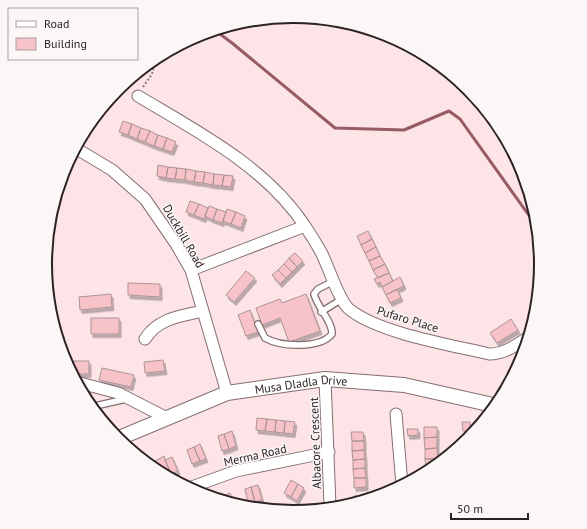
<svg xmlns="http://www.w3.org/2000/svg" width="587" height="529" viewBox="0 0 587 529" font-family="'PT Sans',sans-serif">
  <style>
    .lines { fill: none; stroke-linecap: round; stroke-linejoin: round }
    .stream { stroke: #975b64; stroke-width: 3 }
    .building { fill: #f7c2c8; stroke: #ab9497; filter: url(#shadow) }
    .service-casing { stroke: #856f71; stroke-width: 8 }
    .minor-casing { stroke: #856f71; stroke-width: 13 }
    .tertiary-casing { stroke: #856f71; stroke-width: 16 }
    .path { stroke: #8a7a7c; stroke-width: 2; stroke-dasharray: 2 2; stroke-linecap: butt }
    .service { stroke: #fff; stroke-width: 5.5 }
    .minor { stroke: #fff; stroke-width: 11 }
    .tertiary { stroke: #fff; stroke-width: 14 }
    .labels { text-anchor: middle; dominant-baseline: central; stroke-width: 3; stroke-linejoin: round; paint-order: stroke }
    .street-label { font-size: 12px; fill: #2b2223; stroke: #fcf7f7 }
    .rim { fill: none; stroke: #2b2223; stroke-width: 2 }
  </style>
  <defs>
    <filter id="shadow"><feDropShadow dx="2" dy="3.5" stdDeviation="0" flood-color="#0004"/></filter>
  </defs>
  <rect width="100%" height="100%" fill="#fde4e6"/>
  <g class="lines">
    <path class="stream" d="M216,31L232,43L335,128L404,130L449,111L460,119L533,221"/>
  </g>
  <path class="building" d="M123,121L132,124L128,135L119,132Z
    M132,124L141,128L137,139L128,135Z
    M141,128L150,131L145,142L137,139Z
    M150,131L158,135L154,146L145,142Z
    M158,135L167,138L163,149L154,146Z
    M167,138L176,142L172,152L163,149Z
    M158,165L168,167L166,178L157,176Z
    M168,167L177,168L175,179L166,178Z
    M177,168L186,169L185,180L175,179Z
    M186,169L196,171L194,182L185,180Z
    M196,171L205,172L203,183L194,182Z
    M205,172L214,174L213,185L203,183Z
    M214,174L224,175L222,186L213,185Z
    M224,175L233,176L231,187L222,186Z
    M190,201L199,204L194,215L186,212Z
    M199,204L208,208L204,219L194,215Z
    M209,206L217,209L213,220L205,216Z
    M217,209L226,212L222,223L213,220Z
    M227,209L236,212L231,224L223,221Z
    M236,212L245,216L241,228L231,224Z
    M368,231L372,239L361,245L357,236Z
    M372,239L376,247L365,253L361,245Z
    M376,247L380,256L369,261L365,253Z
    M295,253L303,261L297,267L289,258Z
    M380,256L385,264L373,270L369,261Z
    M289,258L297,267L292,272L284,264Z
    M284,264L292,272L286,278L278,270Z
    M385,264L389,273L378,278L373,270Z
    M278,270L286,278L280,284L272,275Z
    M246,271L255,278L234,302L226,295Z
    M389,273L393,281L382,287L380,282L377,284L374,279Z
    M400,277L404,286L386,295L382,287Z
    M128,283L160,284V297L128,295Z
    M397,289L401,298L390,303L386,295Z
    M111,294L112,307L80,310L79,297Z
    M306,294L320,331L289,342L280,318L262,325L256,308L280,299L282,303Z
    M250,310L258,332L246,336L238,315Z
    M91,318H119V334H91Z
    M511,319L518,330L497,343L490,333Z
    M163,360L165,371L145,373L144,362Z
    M65,361H89V374H74Z
    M102,368L134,375L131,387L99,380Z
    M257,418L267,419L265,431L256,430Z
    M267,419L276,420L275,432L265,431Z
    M276,420L285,421L284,433L275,432Z
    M285,421L295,422L293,434L284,433Z
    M462,422H470V431H463Z
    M424,427H437V437L424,438Z
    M407,429H418V435L408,436Z
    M232,431L236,446L229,449L224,434Z
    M351,432H363L364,441H352Z
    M224,434L229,449L222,451L218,436Z
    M437,437V448L425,449L424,438Z
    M352,441H364V450L352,451Z
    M200,444L206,459L200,461L194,447Z
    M194,447L200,461L192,464L187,450Z
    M437,448L438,459H425V449Z
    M364,450L365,459L353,460L352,451Z
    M164,456L165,460L173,477L152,463Z
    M172,457L178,471L171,474L165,460Z
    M365,459V468L353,469V460Z
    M425,459H438V461L426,469Z
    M365,468L366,478H354L353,469Z
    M354,478H366V487L354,488Z
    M291,480L298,484L291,497L284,493Z
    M298,484L304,488L297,501L291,497Z
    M258,485L262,500L255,502L251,487Z
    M251,487L255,502L248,504L245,489Z
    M230,493L233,501L224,499L223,496Z
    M366,495L367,498L355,501L354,496Z"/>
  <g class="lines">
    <defs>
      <path id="service" d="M321,312L342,299
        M258,324L265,338C281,347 320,349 332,334C333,322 317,307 314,294L318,289L334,281
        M95,406L126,399"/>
      <path id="minor" d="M138,96C198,132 265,166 305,226C311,235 316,243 321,252C328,265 339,301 349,309C378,333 451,345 489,354C504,354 515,346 527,338
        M77,149L112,170L145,199L176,244L191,270L227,393
        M191,270L305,226
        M145,339C158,318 181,316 203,311
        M325,379L330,506
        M80,383L118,393L167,418
        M396,414L402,485
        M189,488L236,471L329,452"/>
      <g id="tertiary">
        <path id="s1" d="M117,439L227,393L325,379L404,385L493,405"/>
      </g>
    </defs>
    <use href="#service" class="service-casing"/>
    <use href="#minor" class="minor-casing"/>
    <use href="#tertiary" class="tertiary-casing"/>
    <path class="path" d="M143,87L152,74L154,65"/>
    <use href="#service" class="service"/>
    <use href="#minor" class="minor"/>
    <use href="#tertiary" class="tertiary"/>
  </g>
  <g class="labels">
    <g class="street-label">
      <text transform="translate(184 236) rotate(60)">Duckbill Road</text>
      <text transform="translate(408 319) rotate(17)">Pufaro Place</text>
      <text stroke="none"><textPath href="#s1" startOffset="194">Musa Dladla Drive</textPath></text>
      <text transform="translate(315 443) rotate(-92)">Albacore Crescent</text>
      <text transform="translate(255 455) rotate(-13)">Merma Road</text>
    </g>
  </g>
  <path d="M0 0H587V529H0ZM52 264a241 241 0 1 1 482 0a241 241 0 1 1-482 0Z" fill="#fcf7f7" fill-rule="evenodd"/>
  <path class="rim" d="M52 264a241 241 0 1 1 482 0a241 241 0 1 1-482 0Z"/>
  <rect x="8" y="8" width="130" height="52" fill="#fcf7f7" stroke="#a8a2a2"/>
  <rect x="16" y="21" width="20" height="6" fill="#ffffff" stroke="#a8a2a2"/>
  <text x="44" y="28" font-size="12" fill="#2b2223">Road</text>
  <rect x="16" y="38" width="20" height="12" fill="#f7c2c8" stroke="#a8a2a2"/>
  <text x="44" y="48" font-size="12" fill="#2b2223">Building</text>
  <path d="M451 513v6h77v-6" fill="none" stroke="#2b2223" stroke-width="2"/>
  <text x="457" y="513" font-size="12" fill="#2b2223" stroke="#fcf7f7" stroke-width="3" paint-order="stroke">50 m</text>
</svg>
